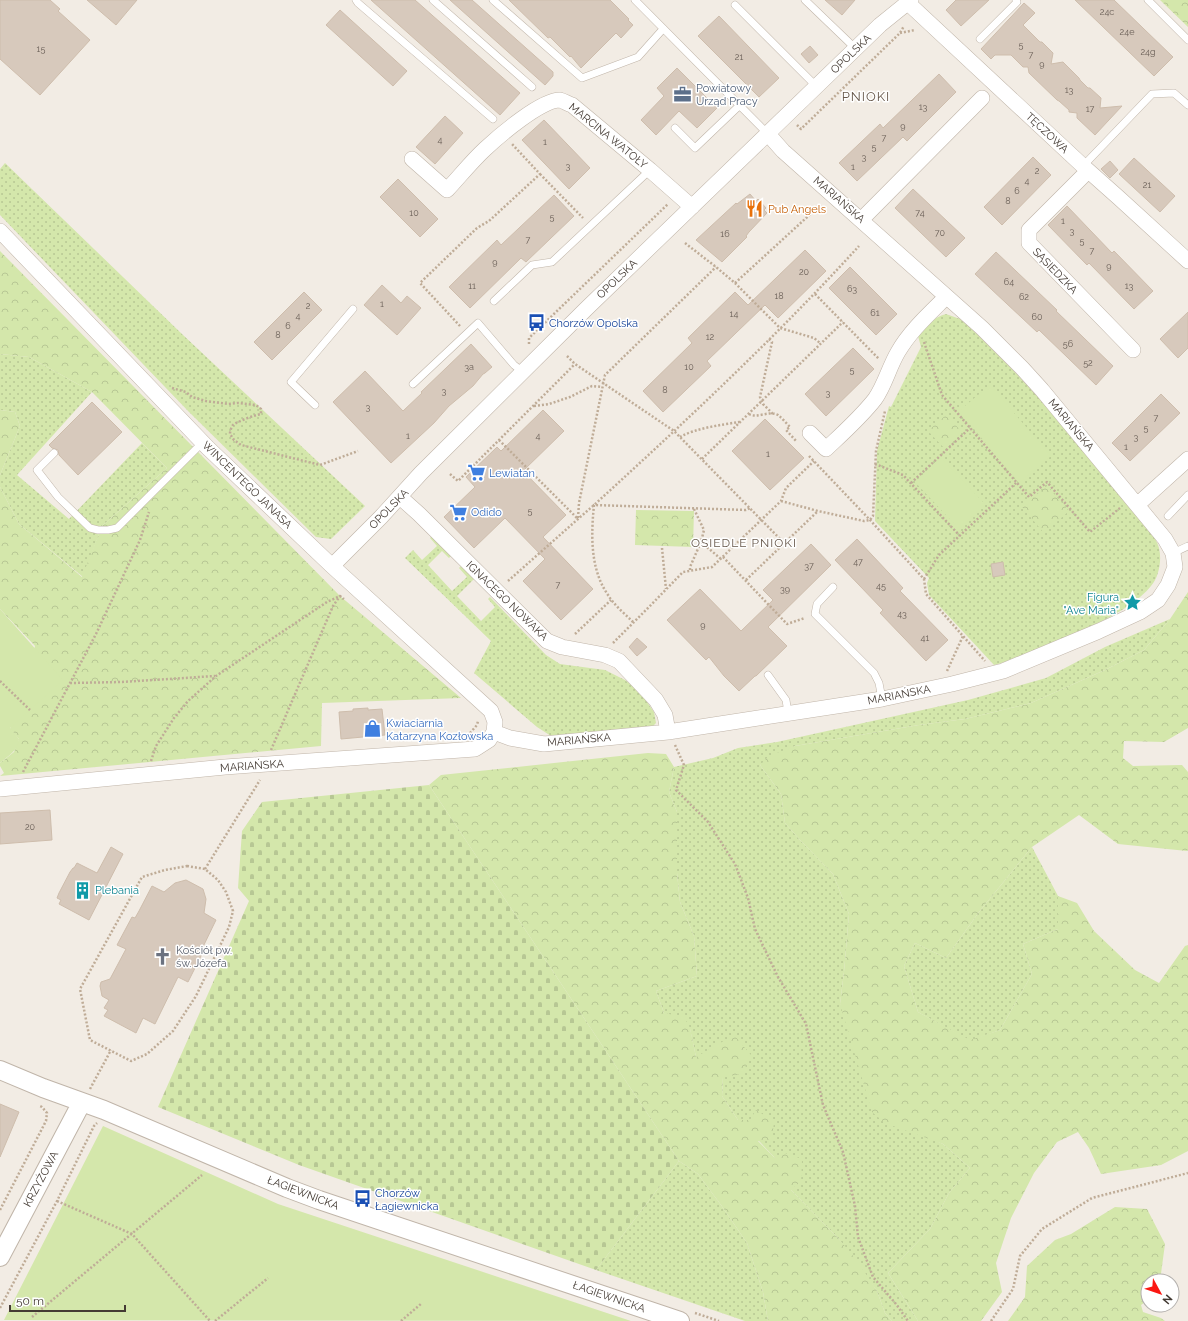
<svg xmlns="http://www.w3.org/2000/svg" width="1188" height="1321" viewBox="0 0 1188 1321" font-family="Raleway,sans-serif">
  <style>
    .grass { fill: url(#grass-dots) }
    .forest { fill: url(#forest-crowns) }
    .cemetery { fill: url(#cemetery-stones) }
    .garden { fill: #d4e7ab }
    .building { fill: #d7c9bc; stroke: #cebdac }
    .lines { fill: none; stroke-linecap: round; stroke-linejoin: round }
    .service-casing { stroke: #c0b5a9; stroke-width: 8 }
    .minor-casing { stroke: #c0b5a9; stroke-width: 16 }
    .tertiary-casing { stroke: #c0b5a9; stroke-width: 20 }
    .path { stroke: #bfac97; stroke-width: 2.5; stroke-dasharray: 2 2; stroke-linecap: butt }
    .service { stroke: #fff; stroke-width: 7 }
    .minor { stroke: #fff; stroke-width: 15 }
    .tertiary { stroke: #fff; stroke-width: 18 }
    .labels { text-anchor: middle; dominant-baseline: central; stroke-width: 3; stroke-linejoin: round; paint-order: stroke }
    .number-label { font-size: 9px; fill: #695e56 }
    .street-label { font-size: 11px; fill: #443b34; stroke: #fff }
    .service-label { font-size: 11px; fill: #4e5e75; stroke: #fff; text-anchor: start }
    .food-label { font-size: 11px; fill: #c56008; stroke: #fff; text-anchor: start }
    .transit-label { font-size: 11px; fill: #164399; stroke: #fff; text-anchor: start }
    .shop-label { font-size: 11px; fill: #366cbe; stroke: #fff; text-anchor: start }
    .culture-label { font-size: 11px; fill: #0d838f; stroke: #fff; text-anchor: end }
    .worship-label { font-size: 11px; fill: #5b616d; stroke: #fff; text-anchor: start }
    .neighbourhood-label { font-size: 12px; letter-spacing: 1px; fill: #67584b; stroke: #fff }
    .quarter-label { font-size: 13px; letter-spacing: 1px; fill: #67584b; stroke: #fff }
  </style>
  <defs>
    <pattern id="grass-dots" width="8" height="8" patternUnits="userSpaceOnUse"><rect width="8" height="8" fill="#d4e7ab"/><path d="M2 2h.1M6 6h.1" fill="none" stroke="#b7c794" stroke-width="1.8" stroke-linecap="round"/></pattern>
    <pattern id="forest-crowns" width="20" height="18" patternUnits="userSpaceOnUse"><rect width="20" height="18" fill="#d4e7ab"/><path d="M2 6a3 3 0 1 1 6 0M12 15a3 3 0 1 1 6 0" fill="none" stroke="#b7c794"/></pattern>
    <pattern id="cemetery-stones" width="16" height="16" patternUnits="userSpaceOnUse"><rect width="16" height="16" fill="#d4e7ab"/><path d="M2 7V4a2 2 0 0 1 4 0v3zM10 15v-3a2 2 0 0 1 4 0v3z" fill="#b7c794"/></pattern>
  </defs>
  <rect width="100%" height="100%" fill="#f2ece4"/>
  <path class="grass" d="M5,163L183,335L365,506L331,539L316,537L189,412L0,215V169Z
    M946,314L960,319L968,325L1011,368L1038,397L1137,516C1145,526 1156,536 1159,548C1162,560 1159,577 1151,586C1128,614 1078,632 1045,646C1029,652 1011,661 994,665L929,595L927,583L929,578L875,521L877,451L889,406L891,407L921,347L918,336C926,327 933,317 946,314Z
    M0,354L29,357L92,392L17,475L69,519L142,443L167,468L102,526L83,577L19,524L0,487V475L20,426L15,412L0,410Z
    M432,536L451,556L449,558L442,551L428,565L452,591L467,577L459,568L461,566L474,579L457,596L481,621L495,607L488,599L490,597L546,655L560,664L605,670L625,680L640,692L654,712L656,723L651,728L551,736L537,727L474,673L491,641L405,558L413,550L422,560L437,546L430,538Z
    M1170,619L1144,650L1105,670L1031,703L965,719L919,725L795,746L760,765L781,794L785,823L800,840L833,874L849,914L844,972L840,1004L925,1136L943,1144L970,1168L949,1193L930,1229L888,1273L918,1321H892L885,1313L877,1291L838,1238L791,1190L775,1158L758,1140L750,1121L738,1120L722,1096L723,1077L696,1057L690,1029L664,1013L656,991L697,976L694,936L680,902L677,873V812L669,792L674,767L713,758L738,748L777,742L968,700L1046,678L1105,647Z
    M1032,847L1058,896V929L1023,944L1032,974L1000,1030L970,1041L918,1012L904,966L915,943L946,958L979,912Z
    M679,1161L698,1174L721,1205L747,1243L763,1292L768,1321H745L596,1270Z"/>
  <path class="forest" d="M1160,0H1188V27Z
    M0,251L340,596L461,698L322,703L321,746L0,776L4,773L0,766V763L14,752L19,739L10,729L35,646L0,609V487L19,524L82,577L102,526L167,468L92,392L29,357L0,354Z
    M0,410L15,412L20,426L0,475Z
    M946,415L962,432L944,448L928,431Z
    M1047,486L1069,511L1044,533L1022,507Z
    M636,510L694,511L693,547L635,545Z
    M1188,592V728L1164,742L1124,741L1123,758L1133,766L1182,765L1188,772V850L1187,851L1118,844L1079,815L1032,847L979,912L946,958L915,943L904,966L918,1012L970,1040L1000,1030L1032,974L1023,944L1058,929V896L1077,903L1094,931L1135,970L1159,983L1185,946L1188,945V1151L1161,1165L1101,1174L1089,1148L1078,1132L1057,1142L1034,1173L1011,1218L996,1263L1002,1292L981,1321H918L888,1273L930,1229L949,1193L970,1168L943,1144L885,1123L872,1112L840,1004L844,972L849,914L833,874L800,840L785,823L781,794L760,765L769,756L795,746L919,725L965,719L1031,703L1105,670L1144,650L1170,619Z
    M648,753L666,754L674,767L669,792L677,812V873L680,902L694,936L697,976L656,991L664,1013L684,1017L690,1028L696,1057L734,1035L751,1055L742,1074L723,1077L722,1096L738,1120H750L756,1110L774,1121L772,1140L758,1141L775,1158L785,1153L802,1159L801,1181L791,1190L838,1238L858,1262L877,1291L885,1313L892,1321H768L763,1292L747,1243L721,1205L698,1174L679,1161L429,785L441,775Z
    M1115,1207L1147,1209L1165,1244L1160,1281H1148V1300L1141,1305L1143,1312L1161,1318L1165,1321H1008L1025,1297L1027,1266L1055,1240L1071,1234Z"/>
  <path class="cemetery" d="M429,785L679,1161L596,1270L299,1165L158,1107L249,901L238,888L242,831L262,802Z"/>
  <path class="garden" d="M990,385L1051,456L1019,483L959,411Z
    M941,458L985,504L959,529L915,482Z
    M0,609L63,680L10,728L19,739C19,750 8,756 0,763Z
    M103,1126L278,1204L631,1321L4,1320Z"/>
  <path class="building" d="M0,0H50L60,9L58,11L90,40L40,95L0,59Z
    M87,0H137L116,25Z
    M371,0H415L520,93L500,115Z
    M450,0H472L553,72V76L545,85Z
    M509,0H610L629,19L628,20L633,25L621,38L616,33L581,68L571,56L570,57L550,37L548,38Z
    M825,0H855L842,15Z
    M956,0H989L961,26L946,10Z
    M1075,0H1114L1173,57L1154,76Z
    M1024,3L1035,13L1023,25L1040,42H1042L1053,53L1051,64L1063,62L1079,78L1080,80L1088,88H1090L1101,98L1100,108L1122,106L1095,135L1077,118V113L1069,112V110L1059,101L1057,100L1029,73L1028,67H1023L1011,55H995L991,59L981,49Z
    M340,10L407,71L393,86L326,25Z
    M719,16L779,78L759,97L698,36Z
    M810,46L818,55L809,63L801,54Z
    M677,68L717,108L697,128L679,111L656,135L641,120L664,96L657,88Z
    M939,74L956,92L907,141L903,137L857,181L839,163L880,124L883,128Z
    M445,116L463,133L435,164L416,147Z
    M544,120L590,168L569,189L522,140Z
    M1033,157L1051,175L1002,225L984,207Z
    M1134,158L1175,196L1160,212L1119,174Z
    M1110,161L1118,170L1110,178L1101,169Z
    M398,179L438,219L420,237L380,197Z
    M913,189L965,238L946,257L895,208Z
    M750,194L756,201L758,199L766,208L764,210L767,213L749,232L746,236L747,237L722,262L696,240L736,203L737,204Z
    M554,195L574,216L526,262L521,258L470,308L449,287L497,240L501,245Z
    M1067,206L1112,253L1114,251L1153,291L1134,309L1089,263L1087,265L1048,225Z
    M805,250L826,271L778,318L765,305L707,361L711,366L663,412L643,391L692,343L688,338L735,292L748,305Z
    M996,252L1057,310L1056,311L1113,366L1096,385L1039,330L1037,332L975,274Z
    M850,267L897,314L876,335L829,288Z
    M382,285L401,303L407,296L421,308L397,335L364,305Z
    M304,292L322,310L272,360L254,342Z
    M1188,312V348L1178,358L1160,339Z
    M471,344L492,367L485,373L483,374L473,386L449,406L434,423L391,463L333,402L365,371L403,411L422,393L421,392Z
    M853,348L874,369L826,416L805,394Z
    M1161,394L1180,413L1130,461L1112,443Z
    M92,402L122,432L78,475L59,455L58,450L52,448L49,445Z
    M543,410L564,431L523,471L566,515L543,537L593,589L561,620L523,581L545,559L505,518L474,548L444,517L475,487L466,477L497,447L501,451Z
    M765,419L804,458L770,490L732,451Z
    M857,539L903,588L900,591L948,640L926,661L880,613L883,610L835,560Z
    M811,544L831,565L768,627L787,646L756,676H755L739,691L724,676L709,657L706,660L667,620L700,589L741,631L773,600L763,590Z
    M1003,562L1005,575L993,577L991,564Z
    M637,638L647,647L637,656L629,647Z
    M368,708V710L382,709L385,735L341,739L339,712L353,711V709Z
    M50,810L52,840L0,844V813Z
    M111,847L123,854L89,920L59,904L61,900L57,898L59,893L70,872L73,868H74L77,863L97,873Z
    M186,880L203,889L206,899L204,913L216,920L200,953L202,954L188,982L178,977L155,1024L143,1018L136,1033L104,1016L108,1010L104,1008L109,1000L102,996L100,986L101,982L110,979L126,949L117,945L132,917L135,918L139,911L152,886L164,892L175,883Z
    M0,1104L19,1112L0,1157Z"/>
  <g class="lines">
    <defs>
      <path id="service" d="M356,0L358,3L493,119
        M433,0L532,87
        M493,0L582,78L638,57L663,29
        M635,0L768,134
        M805,0L856,49
        M1148,0L1188,40
        M735,5L817,87
        M980,39L1017,2L1016,0
        M675,128L695,148L740,105
        M1083,166L1152,94L1174,93L1188,105
        M494,301L532,265L552,262L650,170
        M413,384L478,323L514,365L523,372
        M315,405L291,382L353,309
        M54,453L37,470L58,497L90,528L98,530H108L117,528L202,443
        M1168,516L1188,495
        M1173,553L1188,546
        M833,587L817,604L815,614L874,673L879,683L882,699
        M768,675L786,700L788,713"/>
      <path id="minor" d="M908,3L1083,166L1119,198L1188,261
        M412,159L447,190C460,176 472,161 485,149C500,135 541,100 560,100C564,101 568,104 572,105L650,170L692,207
        M1088,171L1029,230V243L1133,350
        M861,220L982,98
        M0,231L208,448L332,566L491,711L495,722L494,732L489,740L475,749L225,767L0,789
        M810,433L826,449C843,433 861,417 875,399C885,385 889,367 898,352C910,331 929,314 946,297
        M400,497L419,514L547,641L562,647L605,655L619,661L656,700L665,715L668,732
        M1137,505L1188,459
        M332,566L381,517L421,473L586,309L880,25L911,0
        M494,732L510,738L544,744L668,732L882,699L952,684L1003,671L1099,631L1140,612L1158,600L1168,585L1175,567L1173,553L1165,539L1042,390L1022,368L982,328L783,151L768,134"/>
      <path id="tertiary" d="M0,1070L43,1088L104,1110L287,1188L319,1200L680,1321
        M0,1257L82,1102"/>
    </defs>
    <use href="#service" class="service-casing"/>
    <use href="#minor" class="minor-casing"/>
    <use href="#tertiary" class="tertiary-casing"/>
    <path class="path" d="M900,33L915,30
      M797,125L801,129L900,33L904,26
      M540,174L583,218
      M685,243L716,267L735,283L780,328L814,338L820,343
      M735,283L816,209
      M815,294L879,359
      M460,326L420,283L477,228L489,221L540,174L512,144
      M769,339L772,342L760,397L763,404L773,414
      M924,342L942,395L1029,497L1047,482L1090,532L1120,508
      M529,344V338L668,204
      M567,356L575,364L674,431L784,543
      M172,388L186,392L192,397L206,401L228,404L238,403L256,405L261,409V414C255,415 238,421 233,425C231,428 230,431 230,434L234,440L241,445L320,465L358,451
      M534,406L549,404L570,397L592,386L602,387
      M749,414C757,419 769,410 778,415C782,418 786,423 790,427L786,430L797,442
      M680,437C696,428 721,425 739,422
      M499,440L578,519
      M809,456L870,520L924,579L926,594L985,661
      M702,459L843,322
      M875,464L903,475L960,536
      M450,474L458,481L575,364
      M911,483L970,428
      M781,501L818,511L864,521L870,520L873,516L876,451L885,411
      M578,518L579,503L605,375L716,267
      M701,542L721,559
      M662,548L666,589
      M723,557L787,624L805,618
      M690,570V567L701,542L704,530L694,509
      M924,579L939,555L1016,483
      M746,580L818,511
      M508,581L578,519L594,505C685,422 776,337 859,246
      M633,622C625,614 614,605 608,595C590,569 591,535 594,505L746,510L750,508
      M575,634L611,600
      M613,643L647,609L683,572L712,567L781,501L786,488L814,461
      M947,671L963,636
      M0,681L30,710
      M70,683L122,682L215,676
      M470,733L477,725L478,721
      M675,745L684,765L676,790L708,822L735,864L748,898L755,929L778,977L793,1002L806,1024L823,1105L843,1152L855,1206L858,1237L873,1277L896,1304L908,1321
      M271,750L333,606L340,596
      M151,761L156,746L174,718L188,701L216,676L327,602L340,596L344,599
      M23,772L96,634L140,540L149,512
      M187,866L205,869L218,880L226,892L233,911L229,927L196,996L173,1031L147,1054L131,1061L90,1040L80,989L142,877L165,870Z
      M205,869L260,780
      M90,1089L111,1050
      M57,1201L132,1234L210,1321
      M0,1210L46,1121L47,1113L42,1107L40,1106
      M0,1308L57,1201L94,1126L97,1123
      M695,1313L719,1321
      M32,1317L202,1175
      M215,1321L268,1278
      M401,1321L422,1303
      M991,1321L1013,1289L1020,1256L1042,1229L1092,1198L1188,1173"/>
    <use href="#service" class="service"/>
    <use href="#minor" class="minor"/>
    <use href="#tertiary" class="tertiary"/>
  </g>
  <defs>
    <symbol id="office-bare" viewBox="-9 -9 18 18"><path d="M-6-3h4V-5.5h4V-3h4V5H-6ZM-1-4.5V-3h2v-1.5ZM-6 0V1H6V0Z" fill="#5c6f8a" stroke="#fff" stroke-width="2.5" paint-order="stroke"/></symbol>
    <symbol id="restaurant-bare" viewBox="-9 -9 18 18"><path d="M-5-6h1v4h1v-4h1v4h1v-4h1v5L-1.5 .5V6h-2V.5L-5-1ZM5-6V6H3V1.5H1.5Q1.5-4 5-6Z" fill="#e8710a" stroke="#fff" stroke-width="2.5" paint-order="stroke"/></symbol>
    <symbol id="bus-bare" viewBox="-9 -9 18 18"><path d="M-5-6H5V4H4V6H2V4H-2V6H-4V4H-5ZM-3.5-4V0h7V-4ZM-3.5 1.2v1.5H-2V1.2ZM2 1.2v1.5H3.5V1.2Z" fill="#1a4fb4" stroke="#fff" stroke-width="2.5" paint-order="stroke"/></symbol>
    <symbol id="supermarket-bare" viewBox="-9 -9 18 18"><path d="M-6-5.5h2.5l.6 2H6L4.5 2H-2.5L-4.4-4H-6ZM-1.5 3.2a1.3 1.3 0 1 0 .1 0ZM3 3.2a1.3 1.3 0 1 0 .1 0Z" fill="#3f7fe0" stroke="#fff" stroke-width="2.5" paint-order="stroke"/></symbol>
    <symbol id="sight-bare" viewBox="-9 -9 18 18"><path d="M0-6L1.8-2.2L6-1.7L2.9 1.2L3.7 5.4L0 3.3L-3.7 5.4L-2.9 1.2L-6-1.7L-1.8-2.2Z" fill="#0f9aa8" stroke="#fff" stroke-width="2.5" paint-order="stroke"/></symbol>
    <symbol id="shop-bare" viewBox="-9 -9 18 18"><path d="M-5-2.5h2.3a2.7 3.5 0 0 1 5.4 0H5L5.5 6h-11ZM-1.5-2.5h3a1.5 2.3 0 0 0-3 0Z" fill="#3f7fe0" stroke="#fff" stroke-width="2.5" paint-order="stroke"/></symbol>
    <symbol id="building-bare" viewBox="-9 -9 18 18"><path d="M-4-6H4V6H1V3H-1V6H-4ZM-2.5-4.3h1.7v1.8h-1.7ZM.8-4.3h1.7v1.8H.8ZM-2.5-1h1.7V.8h-1.7ZM.8-1h1.7V.8H.8Z" fill="#0f9aa8" stroke="#fff" stroke-width="2.5" paint-order="stroke"/></symbol>
    <symbol id="church-bare" viewBox="-9 -9 18 18"><path d="M-1.2-6h2.4v3.5h3.3v2.4h-3.3V6h-2.4V-.1h-3.3v-2.4h3.3Z" fill="#6b7280" stroke="#fff" stroke-width="2.5" paint-order="stroke"/></symbol>
  </defs>
  <g fill-rule="evenodd">
    <use href="#office-bare" x="670" y="82" width="25" height="25"/>
    <use href="#restaurant-bare" x="742" y="196" width="25" height="25"/>
    <use href="#bus-bare" x="524" y="310" width="25" height="25"/>
    <use href="#supermarket-bare" x="464" y="460" width="25" height="25"/>
    <use href="#supermarket-bare" x="446" y="500" width="25" height="25"/>
    <use href="#sight-bare" x="1120" y="590" width="25" height="25"/>
    <use href="#shop-bare" x="360" y="716" width="25" height="25"/>
    <use href="#building-bare" x="70" y="878" width="25" height="25"/>
    <use href="#church-bare" x="150" y="944" width="25" height="25"/>
    <use href="#bus-bare" x="350" y="1186" width="25" height="25"/>
  </g>
  <g class="labels">
    <g class="number-label">
      <text x="1107" y="12">24c</text>
      <text x="1127" y="32">24e</text>
      <text x="1021" y="45">5</text>
      <text x="41" y="49">15</text>
      <text x="1148" y="52">24g</text>
      <text x="1031" y="55">7</text>
      <text x="739" y="57">21</text>
      <text x="1042" y="64">9</text>
      <text x="1069" y="90">13</text>
      <text x="923" y="107">13</text>
      <text x="1090" y="109">17</text>
      <text x="903" y="126">9</text>
      <text x="884" y="138">7</text>
      <text x="440" y="140">4</text>
      <text x="545" y="142">1</text>
      <text x="874" y="147">5</text>
      <text x="864" y="157">3</text>
      <text x="568" y="166">3</text>
      <text x="853" y="167">1</text>
      <text x="1037" y="171">2</text>
      <text x="1027" y="181">4</text>
      <text x="1147" y="185">21</text>
      <text x="1017" y="191">6</text>
      <text x="1008" y="201">8</text>
      <text x="414" y="213">10</text>
      <text x="920" y="213">74</text>
      <text x="552" y="217">5</text>
      <text x="1063" y="221">1</text>
      <text x="1072" y="231">3</text>
      <text x="940" y="233">70</text>
      <text x="725" y="234">16</text>
      <text x="528" y="240">7</text>
      <text x="1082" y="241">5</text>
      <text x="1092" y="251">7</text>
      <text x="495" y="262">9</text>
      <text x="1109" y="266">9</text>
      <text x="804" y="272">20</text>
      <text x="1009" y="282">64</text>
      <text x="472" y="286">11</text>
      <text x="1129" y="286">13</text>
      <text x="852" y="289">63</text>
      <text x="779" y="296">18</text>
      <text x="1024" y="297">62</text>
      <text x="382" y="304">1</text>
      <text x="308" y="306">2</text>
      <text x="875" y="313">61</text>
      <text x="734" y="314">14</text>
      <text x="298" y="316">4</text>
      <text x="1037" y="317">60</text>
      <text x="288" y="326">6</text>
      <text x="278" y="335">8</text>
      <text x="710" y="337">12</text>
      <text x="1068" y="344">56</text>
      <text x="1088" y="363">52</text>
      <text x="469" y="367">3a</text>
      <text x="689" y="367">10</text>
      <text x="852" y="370">5</text>
      <text x="665" y="390">8</text>
      <text x="444" y="391">3</text>
      <text x="828" y="393">3</text>
      <text x="368" y="407">3</text>
      <text x="1156" y="418">7</text>
      <text x="1146" y="428">5</text>
      <text x="408" y="436">1</text>
      <text x="538" y="436">4</text>
      <text x="1136" y="437">3</text>
      <text x="1126" y="447">1</text>
      <text x="768" y="454">1</text>
      <text x="530" y="511">5</text>
      <text x="858" y="562">47</text>
      <text x="809" y="566">37</text>
      <text x="558" y="585">7</text>
      <text x="881" y="586">45</text>
      <text x="785" y="589">39</text>
      <text x="902" y="614">43</text>
      <text x="703" y="625">9</text>
      <text x="925" y="638">41</text>
      <text x="30" y="827">20</text>
    </g>
    <g class="street-label">
      <text transform="translate(851 54) rotate(-44)">OPOLSKA</text>
      <text transform="translate(1047 133) rotate(43)">TĘCZOWA</text>
      <text transform="translate(608 136) rotate(39)">MARCINA WATOŁY</text>
      <text transform="translate(839 200) rotate(41)">MARIAŃSKA</text>
      <text transform="translate(1055 271) rotate(46)">SĄSIEDZKA</text>
      <text transform="translate(617 279) rotate(-44)">OPOLSKA</text>
      <text transform="translate(1071 425) rotate(50)">MARIAŃSKA</text>
      <text transform="translate(247 485) rotate(44)">WINCENTEGO JANASA</text>
      <text transform="translate(389 509) rotate(-46)">OPOLSKA</text>
      <text transform="translate(507 601) rotate(44)">IGNACEGO NOWAKA</text>
      <text transform="translate(899 695) rotate(-11)">MARIAŃSKA</text>
      <text transform="translate(579 740) rotate(-5)">MARIAŃSKA</text>
      <text transform="translate(252 766) rotate(-4)">MARIAŃSKA</text>
      <text transform="translate(41 1179) rotate(-62)">KRZYŻOWA</text>
      <text transform="translate(303 1193) rotate(21)">ŁAGIEWNICKA</text>
      <text transform="translate(609 1297) rotate(19)">ŁAGIEWNICKA</text>
    </g>
    <g class="service-label">
      <text x="696" y="88">Powiatowy<tspan x="696" dy="13">Urząd Pracy</tspan></text>
    </g>
    <g class="food-label">
      <text x="768" y="209">Pub Angels</text>
    </g>
    <g class="transit-label">
      <text x="549" y="323">Chorzów Opolska</text>
      <text x="375" y="1193">Chorzów<tspan x="375" dy="13">Łagiewnicka</tspan></text>
    </g>
    <g class="shop-label">
      <text x="489" y="473">Lewiatan</text>
      <text x="471" y="512">Odido</text>
      <text x="386" y="723">Kwiaciarnia<tspan x="386" dy="13">Katarzyna Kozłowska</tspan></text>
    </g>
    <g class="culture-label">
      <text x="1119" y="597">Figura<tspan x="1119" dy="13">"Ave Maria"</tspan></text>
      <text x="95" y="890" text-anchor="start">Plebania</text>
    </g>
    <g class="worship-label">
      <text x="176" y="950">Kościół pw.<tspan x="176" dy="13">św. Józefa</tspan></text>
    </g>
    <g class="neighbourhood-label">
      <text x="744" y="543">OSIEDLE PNIOKI</text>
    </g>
    <g class="quarter-label">
      <text x="866" y="96">PNIOKI</text>
    </g>
  </g>
  <g transform="translate(1160 1293) rotate(130)"><circle r="19" fill="#ffffff" stroke="#b4b1ae"/>
  <path d="M0-3L7 15L0 10L-7 15Z" fill="#fb1712"/>
  <text y="-6" font-size="11" font-weight="bold" text-anchor="middle" fill="#443b34">N</text>
  </g>
  <path d="M10 1305v6h115v-6" fill="none" stroke="#443b34" stroke-width="2"/>
  <text x="16" y="1305" font-size="12" fill="#443b34" stroke="#ffffff" stroke-width="3" paint-order="stroke">50 m</text>
</svg>
